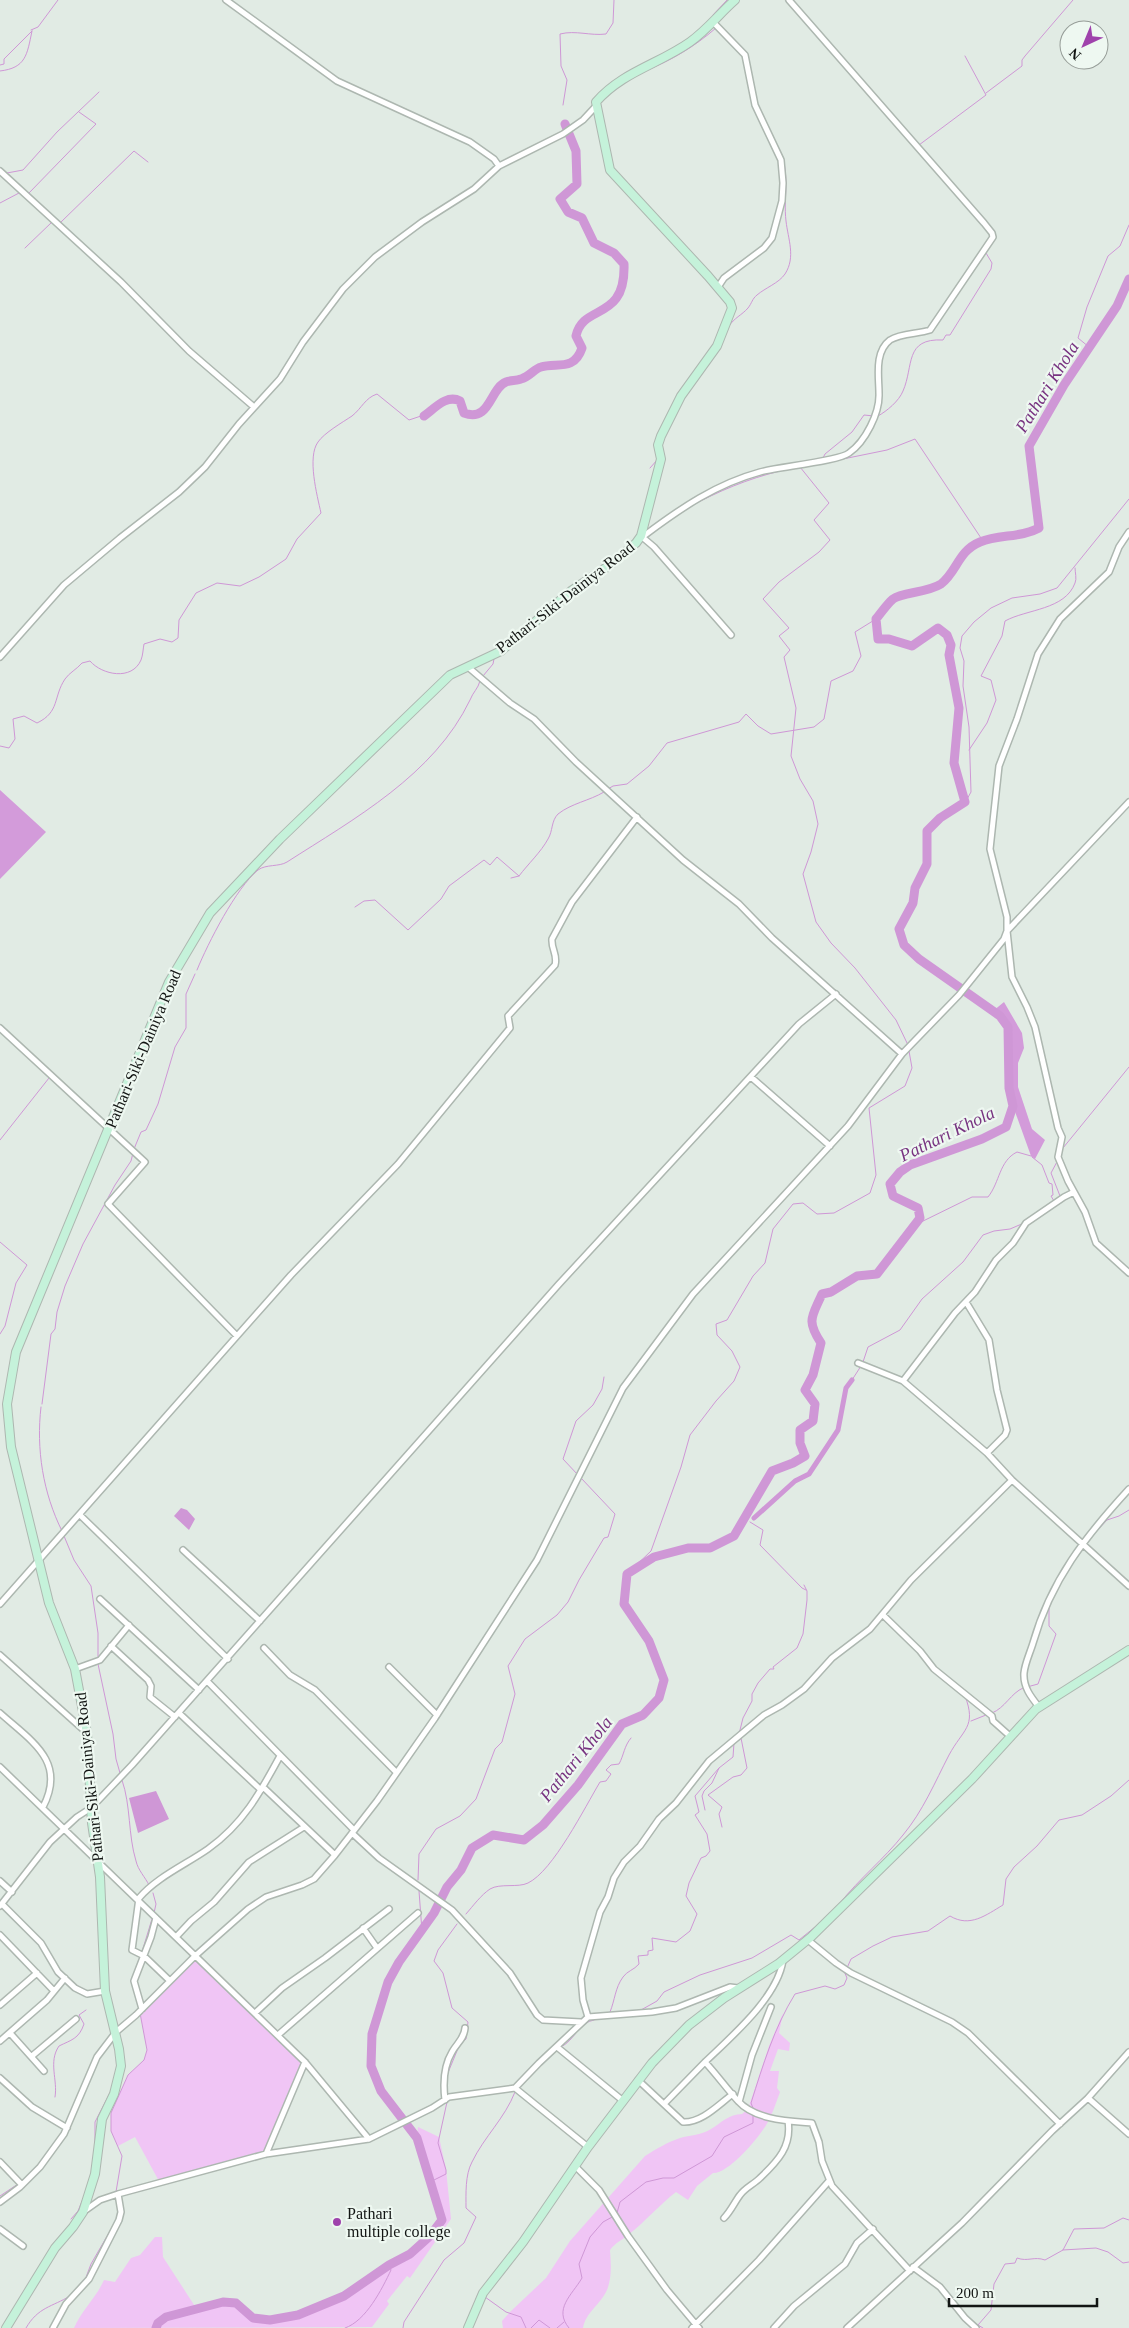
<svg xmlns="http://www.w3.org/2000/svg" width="1129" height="2328" viewBox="0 0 1129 2328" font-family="'Times New Roman',serif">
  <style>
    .green { fill: #f0c5f5 }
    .forest { fill: #d39bda }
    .water { fill: #cf97d6 }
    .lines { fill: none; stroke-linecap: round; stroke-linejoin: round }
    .stream { stroke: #cf97d6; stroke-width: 1 }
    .canal { stroke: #cf97d6; stroke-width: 5 }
    .river { stroke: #cf97d6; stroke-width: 9 }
    .street-casing { stroke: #adb7b0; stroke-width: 8 }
    .secondary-casing { stroke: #adb7b0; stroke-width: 10 }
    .street { stroke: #fff; stroke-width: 5 }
    .secondary { stroke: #c5f2da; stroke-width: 8 }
    .poi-dot { fill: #9f42ac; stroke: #eef8f1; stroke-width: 2 }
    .labels { text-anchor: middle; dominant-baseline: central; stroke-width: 4.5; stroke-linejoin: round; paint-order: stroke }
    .street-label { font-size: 16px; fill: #121513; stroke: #eef8f1 }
    .poi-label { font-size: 16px; fill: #121513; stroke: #eef8f1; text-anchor: start }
    .water-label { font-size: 18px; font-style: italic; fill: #783481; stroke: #eef8f1 }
  </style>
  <rect width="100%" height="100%" fill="#e1ebe4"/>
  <path class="green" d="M195,1956L305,2062L266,2154L160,2183L135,2137L118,2146L111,2131V2113L128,2075L144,2060L147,2050L140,2013Z
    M783,2013L779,2033L790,2043L789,2051L778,2049L770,2071H779L777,2088L780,2092C775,2105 771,2120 762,2131C754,2143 727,2174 713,2173L697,2186L688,2200L676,2192C659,2205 645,2222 628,2235C621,2241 616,2242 610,2250C611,2263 612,2278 607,2290C600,2305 586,2312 583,2328H503L502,2321L510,2312L546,2278L570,2241L645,2156C656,2149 668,2142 680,2138C690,2135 702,2135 711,2129C721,2123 729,2114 742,2114L748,2109L769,2046Z
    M418,2127L439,2137L446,2169L451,2219L410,2278L407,2276L387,2301L389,2304L372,2327L74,2328C82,2310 96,2298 104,2280L115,2282L131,2258L140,2255L155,2237H162L163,2257L198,2311L223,2302L236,2303L253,2318L270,2320L298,2315L344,2296L389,2265L410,2254L430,2236L442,2220L417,2138Z"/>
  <path class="forest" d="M0,790L46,832L0,879Z
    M1004,1002L1022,1033L1024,1048L1018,1063V1087L1032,1129L1045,1140L1035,1159L1031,1156L1013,1106L1009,1088L1008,1027L993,1011Z"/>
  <path class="water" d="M181,1508L187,1510L195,1519L189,1530L174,1516Z
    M156,1791L169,1819L138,1833L129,1798Z"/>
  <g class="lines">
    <path class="stream" d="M713,15L727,0
      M31,30L38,27L58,0
      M739,46L747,54L749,61
      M0,65L4,64V59L32,31
      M0,71C26,68 27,55 32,31
      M645,71C672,60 694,47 716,28
      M986,93L1022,66V60L1025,56L1073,0
      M563,105L567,80L561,66L560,34C576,30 590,36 606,34L613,23L614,0
      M759,108L766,123
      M896,126L982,224
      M923,149L919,145L986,95L965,56
      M7,173L23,170L57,132L99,92
      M953,184L974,207
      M29,193L96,124L79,112
      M30,202L63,233
      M0,203L19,193L23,196
      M60,223L134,151L148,162
      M25,248L52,222
      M729,326C734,318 742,315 748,308C752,303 752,299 757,295C765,288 779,283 785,274C796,257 788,239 786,221C783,196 791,173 779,149
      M1089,347L1078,338L1087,307L1108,256L1120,246L1129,225
      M710,361L715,355
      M878,416C887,411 899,401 903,391C914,366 904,338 943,340L946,335H950L991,269L992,263L986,253
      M823,458L825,454L852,432L864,415L874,416
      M838,460L887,450L915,439L983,541
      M800,467L829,503L814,520L830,540L819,552L779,582L763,599L789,628L779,636L790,650L784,657L796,708L791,756L800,779L813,801L818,824L811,852L803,874L816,922L831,943L855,968L896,1020L908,1045
      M650,468L658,459
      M791,469L800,468
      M689,507C719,491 747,479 780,471
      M648,537L669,520
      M562,603L604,574
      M483,676L493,664L494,659
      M0,746L9,748L15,739L13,719L24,716L37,723C60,712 53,697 65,679C69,673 77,669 82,663L90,661C102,675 132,681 141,660C143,655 143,649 144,644L160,639L172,642L178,638L179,620L196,593L217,583L240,586L259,577L286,559L297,539L321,513C317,495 307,457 318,442C324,433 343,422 352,416C362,408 365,398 377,394L409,420L421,416
      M969,750L987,723L996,700L991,680L981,676L1002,636L1005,621C1027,609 1065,610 1075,583C1077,579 1075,572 1075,568
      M608,789L613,786L627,784L649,766L667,743L739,722L746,714L758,726L771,734L814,727L824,719L831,681L853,671L861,656L855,632L876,619
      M966,801L971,792L969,727L963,686L964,661L960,648L962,636L974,622L991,608L1012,598L1040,594L1057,588L1129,499
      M511,878L519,876C528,864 541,852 548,839C553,831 551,821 558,814C572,803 589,801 604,792
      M355,907L364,901L375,900L408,930L441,899L449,886L484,860L490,865L497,857L519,876
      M197,970C208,943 236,888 258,870C266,864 279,867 287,862C354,819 434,775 470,700C473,692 478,689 480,681
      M0,1140L49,1078
      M1063,1148L1129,1067
      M134,1149L141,1132L146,1130L158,1104L175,1047L186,1028V994L195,974
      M1032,1157L1042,1165L1049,1183L1052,1184L1053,1195L1051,1196L1054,1201
      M1058,1160L1051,1173L1060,1196
      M917,1224L972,1197H988C1000,1182 999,1161 1017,1152L1031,1156
      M0,1242L27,1265L16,1283L5,1326L0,1334
      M863,1362L868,1347L900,1330L922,1299L963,1262L983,1235L994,1231L1010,1229L1024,1223
      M852,1380L861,1366
      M42,1404L51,1334L55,1329L57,1312L65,1286L83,1244L115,1185L131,1161L133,1153
      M41,1407C36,1449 43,1493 62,1531
      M578,1475L563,1459L576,1421L593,1405L602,1389L604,1377
      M750,1522L763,1530L760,1545L802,1588L806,1590
      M64,1536L74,1560L91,1586L98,1633V1659
      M1092,1536L1107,1520L1119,1516L1129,1510
      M627,1574L651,1551L681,1467L690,1435L716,1401L734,1381L740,1367L732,1351L717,1335L716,1324L727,1320L753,1276L765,1263L773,1229L793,1204L803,1203L817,1214L834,1213L870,1193L876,1175L869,1108L905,1086L912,1068L909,1051
      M98,1664L113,1734L116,1759L120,1773
      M1027,1687L1038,1684L1056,1634L1049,1626V1605
      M992,1713C1005,1708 1011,1693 1023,1688
      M971,1721L986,1715
      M739,1734L743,1718L752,1701V1694L758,1683L770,1669H774L773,1667L797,1648L803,1634L807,1600V1591L804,1585
      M122,1780C131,1806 128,1835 136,1861C138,1870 145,1877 149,1885
      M705,1810L702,1796L704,1791L712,1783L719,1768L733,1757L734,1743
      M722,1827L719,1814L722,1807L708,1795L733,1777L741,1775L747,1768L741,1738
      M418,1880L419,1854L436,1829L460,1816L476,1799L495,1749L502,1742L515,1694L508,1666L525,1639L557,1615L568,1602L579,1580L604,1538L608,1537L615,1514L581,1478
      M419,1891L422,1931
      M153,1893L156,1904L154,1913
      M840,1903C860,1878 884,1859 903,1835C923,1811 935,1782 949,1755C963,1729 977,1727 965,1696
      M466,1914C473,1906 481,1895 490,1889C500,1883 518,1888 528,1883C553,1871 585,1807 600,1782L606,1781L611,1774L606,1770L611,1765L619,1764C624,1755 624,1746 631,1738
      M142,1952L152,1919
      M847,1968L851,1959L873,1946L892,1937L928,1931L950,1916C970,1928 986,1915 1003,1905L1006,1879L1014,1867L1037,1846L1059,1820L1082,1815L1111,1796L1129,1780
      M139,2009L131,1981L140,1957
      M610,2012C615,2000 615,1988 623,1977C627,1971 634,1970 639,1964L638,1956L648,1955V1951L653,1950L652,1938L676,1942L690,1931L697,1914L686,1896L689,1883L701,1858L706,1856L710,1851L707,1834L695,1815L699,1812L695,1796L719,1768
      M627,2012L641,2010L657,2001L664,1992L700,1975L752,1958L791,1935L799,1940L820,1923
      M561,2047C575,2040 579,2022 594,2020
      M547,2059L557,2050
      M447,2075L459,2046L466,2039L468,2022L452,2008L443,1973L434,1961L438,1950L457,1924
      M519,2088L535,2070
      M55,2097C58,2080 48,2062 59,2046C71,2040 79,2039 84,2024L79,2015L86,2010
      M753,2108L751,2103C763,2065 774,2028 795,1994L825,1986L835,1989L844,1985L847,1978L844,1971
      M95,2146V2122L112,2089
      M430,2182L446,2174V2170L438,2143L447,2102
      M116,2192L122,2156L111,2131V2113L128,2075L144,2060L147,2050L140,2013
      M0,2196L18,2184
      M617,2213L620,2202L646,2182L663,2178H674L712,2156L724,2137L753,2123V2114
      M71,2219L78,2211L85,2194
      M1063,2250L1096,2248L1108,2252L1123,2263L1129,2262
      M85,2280L91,2264L117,2219L118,2207
      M485,2297L506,2312L521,2317L526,2328
      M475,2302L478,2294
      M26,2328C38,2307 52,2307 70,2296
      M345,2328C366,2321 382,2289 391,2270L389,2265
      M403,2328L404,2322L444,2260L464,2243L476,2217L466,2208C466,2194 465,2175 472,2162C484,2137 505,2118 515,2092
      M531,2328L539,2320L550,2328
      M557,2328L564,2322
      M569,2328C553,2309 572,2295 582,2278L579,2264L590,2237L603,2222L614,2216
      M983,2328L978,2325L991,2310L994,2284L1005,2264L1015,2263L1017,2258C1028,2262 1034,2256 1045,2260L1063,2250L1074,2229L1104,2228L1123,2218L1129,2220"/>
    <path class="canal" d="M754,1518L795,1481L809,1474L838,1430L846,1388L852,1380"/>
    <path class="river" d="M424,416C435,408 447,394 460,401L464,413C490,423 490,388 506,382C511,380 516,381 521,379C529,377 534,369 541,367C556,362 574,372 582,348L576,336C583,303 626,322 624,264L614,253L594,243L582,218L568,212L560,199L577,184L576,151L565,124
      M156,2328L158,2323L166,2317L223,2302L236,2303L253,2318L270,2320L298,2315L344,2296L389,2265L410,2254L430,2236L442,2220L417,2138L381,2091L371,2066L372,2034L388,1982L399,1962L434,1913L447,1887L461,1870L472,1848L493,1835L524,1840L543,1825L578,1785L622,1724L643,1715L659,1698L664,1680L649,1641L624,1604L627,1574L654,1557L688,1548H710L734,1536L772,1471L793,1463L805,1456L800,1443V1430L813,1421L815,1404L805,1390L813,1375L821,1343C806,1320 812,1317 822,1294L831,1292L857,1276L877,1274L920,1218L918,1208L893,1196L890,1184L900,1172L910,1165L982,1139L1006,1127L1013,1106L1009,1088L1008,1027L1000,1016L919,959L904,945L899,929L913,903L915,888L927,864V831L940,818L965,802L954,763L959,708L949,655L951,645L947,635L938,628L912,646L889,639H878L876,619C881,613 887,604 893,599C902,592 927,593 941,584C957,572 958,551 980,542C999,534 1021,538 1039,528L1029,446L1064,385L1117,306L1129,279"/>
    <defs>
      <path id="street" d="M226,0L337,81L470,142L494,159L499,166
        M714,23L745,55L755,105L781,160L783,183L782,201L772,238L764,248L724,278L718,287
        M0,171L121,282L189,351L254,407
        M731,635L654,547L641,536L645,535C681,508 716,484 760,472C778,467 839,461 849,453C865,442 880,413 879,393C879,377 874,352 890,340C901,333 918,334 930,330L993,237L992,233L984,223L789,0
        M0,657L64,585L120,538L179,492L205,467L239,424L280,379L303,342L343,289L375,257L422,222L474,189L499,166L563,134L583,120L597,105
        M468,667L510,703L534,719L576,762L683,860L739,904L772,938L902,1054
        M1129,802L1007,931L1012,977L1027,1007L1035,1027L1058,1128L1062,1137L1058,1157L1068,1181L1085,1212L1096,1243L1129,1273
        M0,1028L145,1162L108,1204L237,1336
        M751,1077L830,1146
        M966,1302L989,1340L997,1390L1007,1430L1005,1435L987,1453L1012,1480L1129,1586
        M858,1363L903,1381
        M987,1453L903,1381L955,1313L975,1292L996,1260L1013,1243L1026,1223L1064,1197L1074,1192
        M80,1515L228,1659
        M183,1550L260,1621
        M100,1599L199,1690
        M0,1604L291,1275L398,1164L510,1028L508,1016L555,965C558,955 551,949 552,939L572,902L637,817
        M883,1615L920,1651L934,1669L992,1716L993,1721L1011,1737
        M111,1646L148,1680L151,1686L150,1697L175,1717
        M264,1648L290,1675L315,1690L396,1772
        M0,1655L87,1733
        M389,1667L437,1715
        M75,1669L100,1660L129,1625
        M207,1681L354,1830
        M1039,1707C1031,1697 1023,1687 1024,1673C1025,1663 1030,1653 1033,1643C1051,1580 1085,1537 1129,1489
        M0,1713C31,1741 67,1761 43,1807
        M179,1713L261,1790
        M0,1767L305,2062L369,2139
        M263,1787L335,1855
        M352,1833L379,1858L452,1910L510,1973L537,2015L543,2020L581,2022
        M0,1881L12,1892
        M2,1904L41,1943L58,1972L75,1988L87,1994L105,1991
        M0,1906L50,1842L77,1817L91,1808L132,1765L559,1284L799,1024L836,994
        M363,1928L377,1948
        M0,1935L54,1991
        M176,1937L191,1921L214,1902L249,1862L304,1827
        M808,1940L836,1963L851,1973L952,2022L968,2033L1060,2124
        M783,1960C778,1997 731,2037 705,2062C717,2075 727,2089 738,2101C755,2120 789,2121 812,2123L819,2142L822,2161L832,2186L910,2271
        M170,1981L144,1956L132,1950L139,1898C157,1877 185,1865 208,1849C243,1824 260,1793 280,1756
        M0,2005L37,1973
        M142,2009L134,1981L151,1937L156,1918
        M255,2013L282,1988L325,1958L389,1909
        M588,2017L583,2000L581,1978L600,1912L608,1897L614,1878L624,1862L640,1846L659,1819L676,1803L709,1761L764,1715L782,1705L804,1689L832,1658L870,1629L911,1580L1012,1480
        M10,2033L44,2071
        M278,2035L418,1913
        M0,2041L47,2000L65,1978
        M557,2047L622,2100
        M32,2056L76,2019
        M0,2078L32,2107L67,2128
        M638,2080L683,2122C702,2123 719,2104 733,2094
        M515,2088L588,2147
        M1088,2098L1129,2134
        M445,2100C443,2084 443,2067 452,2052C457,2043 464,2039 465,2028
        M739,2102L752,2055L771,2007
        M664,2104L705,2062
        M266,2154L305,2062
        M0,2162L22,2185
        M575,2166L599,2190L628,2236L667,2290L699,2328
        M0,2202L20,2187L40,2167L64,2134L97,2057L116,2032L136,2015L195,1956L248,1909L266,1897L302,1885L314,1879L335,1855L377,1801L435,1718L537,1560L623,1388L693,1294L848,1126L902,1054L959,995L1004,939L1007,931V917L990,849L999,766L1017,719L1038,654L1060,619L1109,572L1119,547L1129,532
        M83,2212L100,2200L118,2194L266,2154L369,2139L432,2108L449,2097L515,2088L539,2063L588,2017L652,2012L676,2008L730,1987L738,1988
        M724,2218C731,2211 734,2203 740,2195C745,2188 754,2184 760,2178C778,2161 792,2146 788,2121
        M0,2229L23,2246
        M913,2267L940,2287L965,2318L976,2328
        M53,2328L66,2304L89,2279L119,2220L121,2212L118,2194
        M692,2328L759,2260L829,2181
        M774,2328L794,2306L845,2264L857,2243L873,2229
        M847,2328L962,2223L1052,2131L1088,2098L1129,2052"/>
      <path id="secondary" d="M6,2328L55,2248L73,2227L83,2212L95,2174L102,2119L114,2094L121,2066L119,2049L105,1991L100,1877L92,1823L87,1733L75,1669L49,1603L11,1447L7,1404L16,1352L169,982L210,913L280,839L450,675L501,651L571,591L610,565L636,543L641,536L661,459L658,445L661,436L681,396L717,346L732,308L730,302L708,276L610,170L596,102C622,72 659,64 690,42C707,30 720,13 735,0
        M468,2328L483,2293L523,2242L588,2147L652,2063L689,2025L724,1998L778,1964L811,1937L972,1779L1036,1709L1129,1650"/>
    </defs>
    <use href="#street" class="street-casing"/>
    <use href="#secondary" class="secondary-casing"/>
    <use href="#street" class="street"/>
    <use href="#secondary" class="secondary"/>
  </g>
  <circle class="poi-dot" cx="337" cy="2222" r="5"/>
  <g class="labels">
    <g class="street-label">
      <text transform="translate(565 597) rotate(-38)">Pathari-Siki-Dainiya Road</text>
      <text transform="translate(143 1049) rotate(-67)">Pathari-Siki-Dainiya Road</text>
      <text transform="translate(89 1777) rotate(-96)">Pathari-Siki-Dainiya Road</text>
    </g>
    <g class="poi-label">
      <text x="347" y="2213">Pathari<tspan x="347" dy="18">multiple college</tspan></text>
    </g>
    <g class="water-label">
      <text transform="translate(1047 387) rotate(-58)">Pathari Khola</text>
      <text transform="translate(947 1134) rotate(-26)">Pathari Khola</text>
      <text transform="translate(576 1759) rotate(-51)">Pathari Khola</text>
    </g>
  </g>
  <g transform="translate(1084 45) rotate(224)"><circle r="24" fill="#eef8f1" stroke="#969d98"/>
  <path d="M0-4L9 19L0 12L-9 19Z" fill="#9f42ac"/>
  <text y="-8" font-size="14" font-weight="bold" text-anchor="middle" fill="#121513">N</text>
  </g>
  <path d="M949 2298v8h148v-8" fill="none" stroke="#121513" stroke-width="2.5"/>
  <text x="956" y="2298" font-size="15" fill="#121513" stroke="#eef8f1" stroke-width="4" paint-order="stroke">200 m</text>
</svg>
